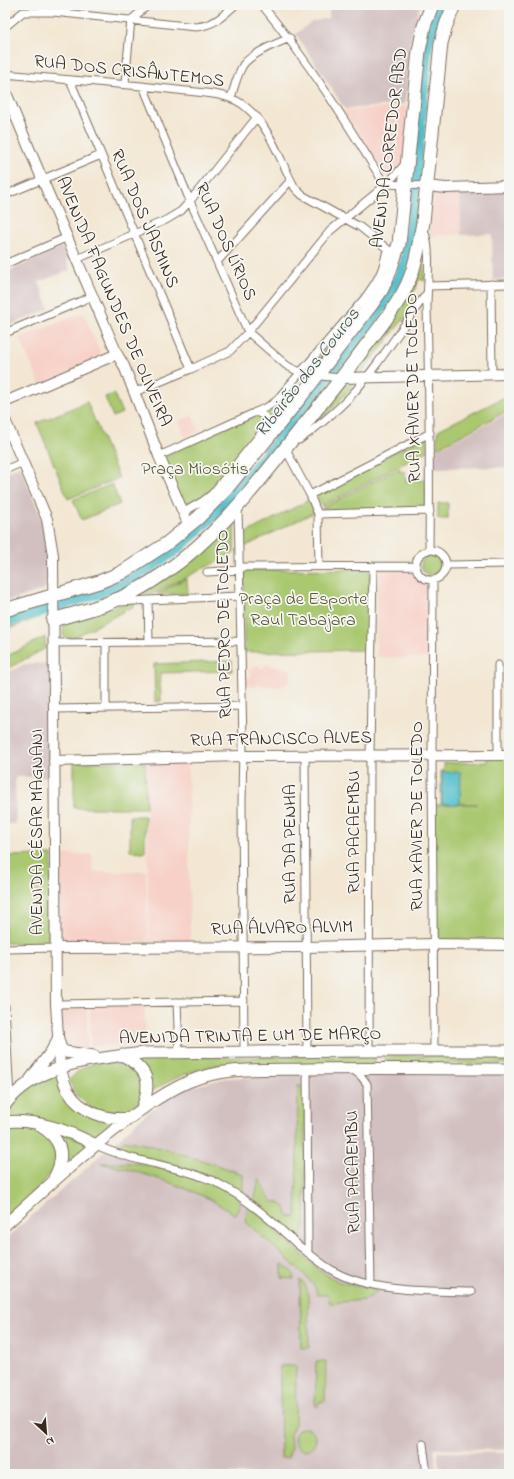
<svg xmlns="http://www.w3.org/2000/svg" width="514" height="1479" viewBox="0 0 514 1479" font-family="'Indie Flower',sans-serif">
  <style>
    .built { fill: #f7d1c8 }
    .industrial { fill: #d2bfc0 }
    .green { fill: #aac86f; stroke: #727946 }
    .water { fill: #51beca; stroke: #467474 }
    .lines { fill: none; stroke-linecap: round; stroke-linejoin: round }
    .river { stroke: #51beca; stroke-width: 11 }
    .street-casing { stroke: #7b6c5d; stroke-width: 9 }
    .secondary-casing { stroke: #7b6c5d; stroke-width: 12 }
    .primary-casing { stroke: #7b6c5d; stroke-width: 13 }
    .highway-casing { stroke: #7b6c5d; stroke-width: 15 }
    .street { stroke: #fff; stroke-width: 7 }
    .secondary { stroke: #fff; stroke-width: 10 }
    .primary { stroke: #fff; stroke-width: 11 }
    .highway { stroke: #fff; stroke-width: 13 }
    .labels { text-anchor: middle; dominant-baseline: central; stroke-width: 3.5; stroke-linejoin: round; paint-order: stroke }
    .street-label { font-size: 18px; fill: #3b2a1e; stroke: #f6f6f2 }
    .park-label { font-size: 18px; fill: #5c5936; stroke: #f6f6f2 }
    .water-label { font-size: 19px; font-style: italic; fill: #425652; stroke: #f6f6f2 }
  </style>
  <rect width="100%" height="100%" fill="#f6f6f2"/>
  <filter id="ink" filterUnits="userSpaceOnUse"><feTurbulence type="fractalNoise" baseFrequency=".025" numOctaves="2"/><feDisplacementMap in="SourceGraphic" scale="8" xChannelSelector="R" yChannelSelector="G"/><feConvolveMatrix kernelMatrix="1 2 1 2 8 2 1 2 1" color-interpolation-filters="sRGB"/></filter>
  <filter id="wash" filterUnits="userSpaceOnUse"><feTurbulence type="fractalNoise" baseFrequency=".012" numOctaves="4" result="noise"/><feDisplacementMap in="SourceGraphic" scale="16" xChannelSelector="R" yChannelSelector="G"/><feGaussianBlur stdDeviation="0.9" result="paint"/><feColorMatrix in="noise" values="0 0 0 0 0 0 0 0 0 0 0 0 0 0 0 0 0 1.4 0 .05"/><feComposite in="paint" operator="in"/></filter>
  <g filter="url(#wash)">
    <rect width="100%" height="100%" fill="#f3e7d3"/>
    <path class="built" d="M409,106L404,162L392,174L386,175L343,111Z
      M460,190L461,234L429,236L431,192Z
      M83,313L103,358L40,385L20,338Z
      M193,415L199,431L185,437L179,421Z
      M377,567L414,568L420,578L425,582L431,583L430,658L376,657Z
      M270,664V666H281V669H291V676L289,682H287V685H282V687L256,685V687H249V685H246L247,677H250V672H248V669H253V666L259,665L260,668H264V665Z
      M146,761H188L190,941L149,942Z
      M92,854L93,872L146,871L148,942L66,943L62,937L58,855Z
      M145,1004V1045L91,1046L90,1005Z
      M60,1006H87V1049H72L62,1043Z"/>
    <path class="industrial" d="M329,5H420L410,41L405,104L345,109L296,34L311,22L329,18Z
      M460,190H509V279L493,280L492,234L461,235Z
      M62,247L70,270L39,282L49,309L5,327V273Z
      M509,412V467L435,468L434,451Z
      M20,466L40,515L47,547L49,583L43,590L5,602V473Z
      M51,663V777H15L16,824H5V674L25,664Z
      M352,1072L509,1073V1450L434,1449L437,1474H5V1239L71,1182L148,1112L184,1089L226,1078Z
      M437,1452L509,1453V1474H440Z"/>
    <path class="green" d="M423,258L425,281L419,279L411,299L417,302L363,371L354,372L406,300Z
      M360,309L318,371L310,369Z
      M346,382H353V386L331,410L307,432Z
      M295,385L296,394L271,424L260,413C276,409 284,396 295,385Z
      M114,394L122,413L113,417L105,397Z
      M509,395V410L437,448L438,430Z
      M87,402L119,478L68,499L37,423Z
      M255,414L269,423L210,492L184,511L161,457Z
      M427,435L428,451L322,506L316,494Z
      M400,468V472H405L406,481L426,480V509L324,512L322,508Z
      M112,484L120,504L82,520L73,500Z
      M309,500L315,512L242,548L244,534Z
      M438,503H448V519H438Z
      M235,515L234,553L155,593L143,594Z
      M421 565a10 10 0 1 1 20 0a10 10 0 1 1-20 0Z
      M370,569L369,650L244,652V570Z
      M187,578L188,594H157Z
      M134,602V606L73,638H65L63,635L64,624C87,614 110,607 134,602Z
      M41,613L42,616L5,630V625Z
      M45,637L46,648L5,670V657Z
      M232,661V671L160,673L161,701L155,702L154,664Z
      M487,756H509V812L504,813H509V944L435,943L433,805L477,804H441V771H444V763L487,762Z
      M74,762H145L146,808H74Z
      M130,816H145V852L130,851Z
      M52,855L49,944L5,943V856Z
      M375,1056V1064L217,1065C192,1071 169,1079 148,1094L132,1058Z
      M385,1056H509V1064L384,1063Z
      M117,1059L133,1064L145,1084L137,1107L129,1113L120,1116L92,1108L78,1097L69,1081C82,1063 97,1063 117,1059Z
      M58,1070L73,1102L124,1120L95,1143L5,1119V1109L23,1091Z
      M298,1086L305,1087V1222L301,1237L298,1241L254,1203L259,1179L271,1201L279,1203L285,1207L287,1216L296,1217Z
      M5,1126C18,1126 39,1127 49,1137C51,1139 52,1142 53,1145C59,1157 54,1169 46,1179C36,1192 18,1205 5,1216Z
      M51,1128L92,1145L61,1167Z
      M124,1140C165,1147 204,1161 243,1174V1195L218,1180L181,1167L124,1152L117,1147Z
      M100,1163H139L186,1175L214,1184L241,1200L236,1215C224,1208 211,1199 198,1194C167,1180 133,1170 100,1163Z
      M248,1205L320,1271L339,1282L377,1291L366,1300L330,1303L328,1295H317L316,1289L307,1277L246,1222Z
      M282,1263L294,1274V1279L282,1278Z
      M300,1280L305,1284L308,1293L309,1348H301Z
      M326,1361L325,1401L319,1402L318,1406L315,1407L316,1362Z
      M280,1366H296L295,1424L290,1434L291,1447L288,1458H281Z
      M294 1439a11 11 0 1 1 22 0a11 11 0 1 1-22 0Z"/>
    <path class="water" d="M442,772H461L460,804H442Z"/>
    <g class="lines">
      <path class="river" d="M5,622L71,602L118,586L145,571L177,549L215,514L264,457L372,321L384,304L401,273L405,263L413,209L427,45L431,32L441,5"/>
    </g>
  </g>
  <g filter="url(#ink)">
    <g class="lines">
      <defs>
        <path id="street" d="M262,5C309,62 347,123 385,185
          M53,12L61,5
          M5,27L23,12H53L196,27C214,25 222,17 235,5
          M5,74C63,80 120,83 177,90C200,93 230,92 247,108C271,128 280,161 295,188L302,195L360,227L395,255
          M70,80L191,369
          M125,83L131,20L148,5
          M143,86L190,201L248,332L286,365C303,376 322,376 342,378
          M231,98C234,88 237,75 243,65C251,54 277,43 290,38
          M387,184L426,186
          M5,195L101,155
          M424,230C432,250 427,284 427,306C429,387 430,468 429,550
          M77,259L166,220L181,211L190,201L257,117
          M217,262L291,180
          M5,264L68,237
          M491,284L492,375
          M428,286L509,284
          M364,299C378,280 383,272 387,249
          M5,333L93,296
          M135,392L191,369L230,351L248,332L330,231L387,184L406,163
          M255,412C263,414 268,418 272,425
          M299,440C316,428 333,414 348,399C378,367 401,328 427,293
          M285,448L310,495L318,514L319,566
          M159,456L267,407L274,403L364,299L371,305
          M5,470L23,462
          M310,495L430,433
          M238,507L243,743L242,803L244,1052
          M184,512L203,501L212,494L270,422
          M318,514L430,511
          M416 565a15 15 0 1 1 30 0a15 15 0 1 1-30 0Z
          M447,565L509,564
          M240,567L416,566
          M207,572L240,570
          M433,581L432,756L434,1050
          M148,600L149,642
          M121,602L148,600L240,596
          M53,643L241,641
          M498,665V755
          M106,708V644
          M54,709L242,706
          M305,756L307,1051
          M5,949L56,948
          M177,1002L179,1052
          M56,1004L244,1001
          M5,1006L10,1099
          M369,1051L370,755L373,566
          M351,1068L361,1076L367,1084L371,1284
          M307,1069L308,1253
          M96,1145C128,1160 163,1164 197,1175C204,1178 211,1179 217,1183C247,1198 273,1222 298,1245C310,1254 322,1265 335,1272C372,1292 429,1291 471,1292
          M423,1444L427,1474"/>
        <path id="secondary" d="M5,90C41,179 80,266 117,354L124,366L159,456L189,526
          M426,186L446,188L509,186
          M342,378L509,374
          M5,402L117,354
          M5,420L47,519L53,555L56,1004L60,1067
          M54,761L242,756L509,755
          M56,948L307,947L433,944L509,945"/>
        <path id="primary" d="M58,1039L61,1049L66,1052L94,1056
          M122,1055C148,1069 152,1081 142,1108
          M60,1067C62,1075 64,1084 68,1091C80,1112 107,1121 130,1118
          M30,1080L51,1052L58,1039
          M5,1105C37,1063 94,1059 143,1053L369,1051H509
          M5,1122C36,1118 69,1131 96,1145
          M40,1126C62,1139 66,1156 54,1178
          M5,1225C40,1193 75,1161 112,1132C136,1113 159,1095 188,1082C225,1066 267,1070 307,1069C374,1068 442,1069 509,1069"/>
        <path id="highway" d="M5,610L99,582L121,573L166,544L198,518L227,488L299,399L371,305L382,289L389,273L399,244L419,51L424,26L432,5
          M53,620C71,614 91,610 108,603C128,596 147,585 164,573C223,533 264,474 308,420C330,393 351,366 371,339C383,323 395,308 404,291C415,271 419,245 423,222L441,43L446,25L454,5"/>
      </defs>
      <use href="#street" class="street-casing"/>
      <use href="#secondary" class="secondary-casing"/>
      <use href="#primary" class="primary-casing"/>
      <use href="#highway" class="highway-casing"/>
      <use href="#street" class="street"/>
      <use href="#secondary" class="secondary"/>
      <use href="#primary" class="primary"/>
      <use href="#highway" class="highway"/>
    </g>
  </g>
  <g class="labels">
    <g class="street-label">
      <text transform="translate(129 72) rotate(6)">RUA DOS CRISÂNTEMOS</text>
      <text transform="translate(390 148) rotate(-83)">AVENIDA CORREDOR ABD</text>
      <text transform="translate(144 219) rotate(67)">RUA DOS JASMINS</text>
      <text transform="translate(225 242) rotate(66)">RUA DOS LÍRIOS</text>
      <text transform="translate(113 302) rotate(67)">AVENIDA FAGUNDES DE OLIVEIRA</text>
      <text transform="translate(414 388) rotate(-91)">RUA XAVIER DE TOLEDO</text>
      <text transform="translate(225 624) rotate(-91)">RUA PEDRO DE TOLEDO</text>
      <text transform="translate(281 740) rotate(-1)">RUA FRANCISCO ALVES</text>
      <text transform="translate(418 816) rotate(-90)">RUA XAVIER DE TOLEDO</text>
      <text transform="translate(38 832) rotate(-90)">AVENIDA CÉSAR MAGNANI</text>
      <text transform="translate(355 832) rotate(-90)">RUA PACAEMBU</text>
      <text transform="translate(291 844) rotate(-90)">RUA DA PENHA</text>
      <text transform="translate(282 929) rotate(-1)">RUA ÁLVARO ALVIM</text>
      <text transform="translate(250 1037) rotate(-1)">AVENIDA TRINTA E UM DE MARÇO</text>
      <text transform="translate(354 1172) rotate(-91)">RUA PACAEMBU</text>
    </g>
    <g class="park-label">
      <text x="195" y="470">Praça Miosótis</text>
      <text x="303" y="600">Praça de Esporte<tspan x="303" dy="21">Raul Tabajara</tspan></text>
    </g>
    <g class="water-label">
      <text transform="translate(308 373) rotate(-52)">Ribeirão dos Couros</text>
    </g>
  </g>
  <rect width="514" height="1479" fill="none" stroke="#f6f6f2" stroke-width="20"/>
  <g transform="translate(46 1433) rotate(154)" stroke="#f6f6f2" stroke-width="3" paint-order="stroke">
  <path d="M0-3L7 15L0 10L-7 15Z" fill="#3b2a1e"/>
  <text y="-6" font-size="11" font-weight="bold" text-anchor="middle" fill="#3b2a1e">N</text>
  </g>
</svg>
